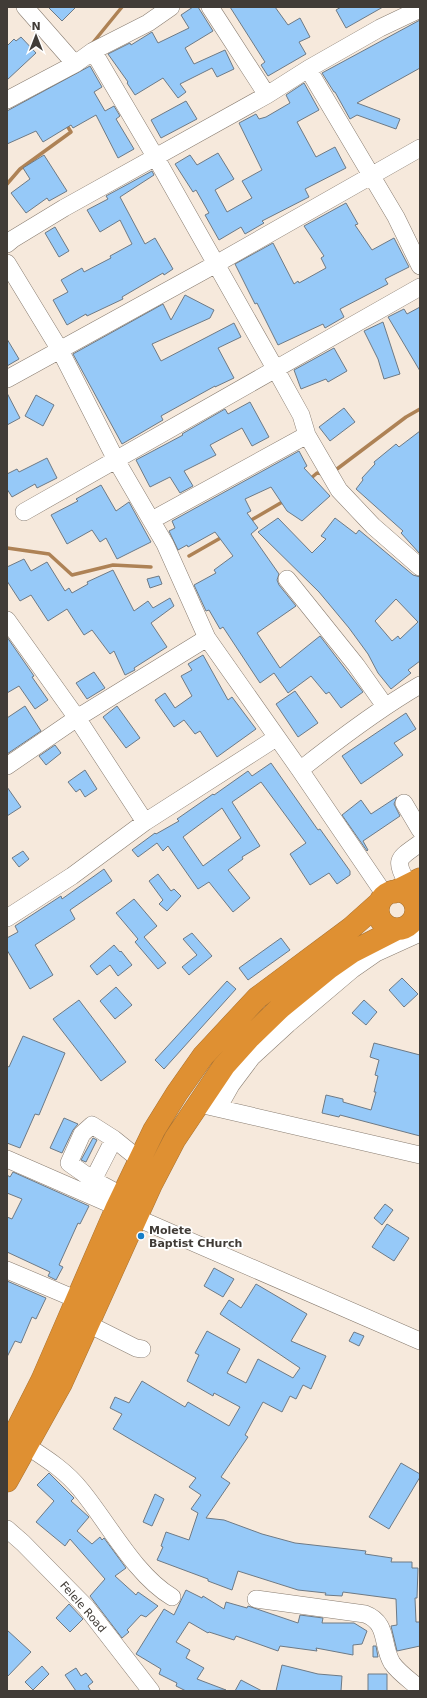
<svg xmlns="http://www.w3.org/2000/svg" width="427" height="1698" viewBox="0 0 427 1698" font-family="'DejaVu Sans',sans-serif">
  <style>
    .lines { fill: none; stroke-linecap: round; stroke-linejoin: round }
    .stream { stroke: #ae8255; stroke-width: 3.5 }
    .building { fill: #96c9f8; stroke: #6e7a85; fill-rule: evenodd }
    .minor-casing { stroke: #897d71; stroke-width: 18 }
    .highway-casing { stroke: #a87334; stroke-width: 23 }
    .minor { stroke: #fff; stroke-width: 17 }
    .highway { stroke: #df9032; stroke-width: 22 }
    .poi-dot { fill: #167ec9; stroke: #fff; stroke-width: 1.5 }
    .labels { text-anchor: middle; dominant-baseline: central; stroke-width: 3.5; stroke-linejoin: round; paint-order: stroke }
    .poi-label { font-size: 11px; font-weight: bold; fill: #413c37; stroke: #fff; text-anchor: start }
    .street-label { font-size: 11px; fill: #413c37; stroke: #fff }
  </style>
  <rect width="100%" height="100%" fill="#f6e9dc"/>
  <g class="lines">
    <path class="stream" d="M91,45L122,7
      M7,184L20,169L71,132L66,124
      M333,472L406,417L420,409
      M310,479L317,473L324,474
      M248,522L284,501
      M7,548L49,554L72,575L113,565L151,567
      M189,556L224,536"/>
  </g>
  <path class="building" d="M48,7H76L62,21Z
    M193,7H198L213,31L185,48L194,64L225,50L234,69L217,77L212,68L180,84L186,92L178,98L163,78L135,95L127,83L128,82L108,54L130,43L131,45L152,32L158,43L189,28L181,15Z
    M230,7H275L288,25L300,18L310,37L299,42L306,54L268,76L261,65L265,62Z
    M341,7H383L346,28L336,10Z
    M420,20V68L357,103L400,119L396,129L357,115L350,119L335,92H334L322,73Z
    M21,37L36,53L7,80V46L14,39L16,41Z
    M90,66L102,87L94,92L105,111L114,106L120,116L116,119L134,149L118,158L96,115L73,128L71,125L43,142L36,131L7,144V111Z
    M304,83L319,110L297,122L316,157L335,147L346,168L305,189L309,197L262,221L264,223L245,234L241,227L219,240L205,215L209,213L196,190L193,192L175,164L190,155L197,165L218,153L234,179L215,190L227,212L252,198L242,181L262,170L239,123L256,114L259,119L266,117L290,103L286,95Z
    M186,101L197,119L161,138L151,120Z
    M44,155L67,191L49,201L47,198L26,213L11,193L30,179L23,168Z
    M152,171L154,175L120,197L145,244L155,238L173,269L164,275L163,273L122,297L123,299L87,316L86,314L67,325L53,300L68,292L61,280L82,268L84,272L111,258L110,256L132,244L120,220L100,232L87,210L108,199L106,196Z
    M346,203L358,224L355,225L372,250L394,238L409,267L385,279L388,284L340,309L344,317L325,328L323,324L278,345L257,303L255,304L235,264L273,243L294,284L298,281L299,283L326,268L321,258L324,256L304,226Z
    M55,227L69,251L59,257L45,233Z
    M185,295L214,310L210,318L152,344L161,361L234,323L241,337L218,348L234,378L215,387V386L161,416L163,420L122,444L73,354L163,304L171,320Z
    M420,307V371L388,317L404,309L407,314Z
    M383,322L400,374L384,379L378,359L364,331Z
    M7,339L19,359L7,366Z
    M334,348L347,371L328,382L326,379L301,389L294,370Z
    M7,393L20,418L7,425Z
    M36,395L54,405L43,426L25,416Z
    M250,402L269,437L252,446L242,428L210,445L216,455L184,471L193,486L180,493L170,477L150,487L136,460L183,435L182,434L225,409L228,414Z
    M344,408L355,422L330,441L319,427Z
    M420,431V554L401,533L403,531L356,489L363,480L362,478L375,464L374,462L396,444L399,447Z
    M299,451L307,466L304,468L330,496L302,521L287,511L271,487L245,499L251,511L247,513L258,528L251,534L279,574L277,580L279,585L296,606L257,633L280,668L320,636L363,692L341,708L329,692L326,694L311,676L288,693L274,673L260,683L223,627L220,629L209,610L206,611L194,585L216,573L214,570L233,556L215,532L188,547L187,545L178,550L169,531L175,528L172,521Z
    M47,458L57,478L37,488L35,484L12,497L7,489V474L17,469L19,472Z
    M101,485L116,511L129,502L151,542L117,559L106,538L100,542L92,530L67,544L51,515L78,501L76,499Z
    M278,518L312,553L326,539L321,536L335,518L356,534L359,530L413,575L420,577V661L408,670L411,673L391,689L378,673L368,654L349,628L319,592L258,532ZM396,599L418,622L400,639L398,636L392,641L375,621Z
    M24,559L31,571L47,562L65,591L69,588L72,593L88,584L87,582L113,570L134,611L148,601L153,608L170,598L174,606L151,623L167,647L134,668L135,670L125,675L114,651L110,654L92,630L84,635L67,609L48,621L31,595L20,601L7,581V567Z
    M159,576L162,584L150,588L147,579Z
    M7,637L34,676L32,677L48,700L35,709L19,686L7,693Z
    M203,655L228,700L232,697L256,729L217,757L200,731L195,734L184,720L174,727L155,700L165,693L175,708L192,696L181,676L192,670L188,664Z
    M94,672L105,688L87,699L76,683Z
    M295,691L318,723L298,737L276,704Z
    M25,706L41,731L7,754V718Z
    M117,706L140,738L126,748L103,717Z
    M406,713L416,729L394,743L403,755L361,784L342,756Z
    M55,745L61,753L46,765L39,756Z
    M271,763L318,830L320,829L350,871V875L337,884L329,873L310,885L290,854L306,843L261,782L232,802L260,846L242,857L243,859L228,870L250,898L233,912L209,882L198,889L168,846L163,851L157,843L138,857L132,850L155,833L156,834L179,821L177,819L213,794L214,795L248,771L252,776ZM222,808L241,838L203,866L183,837Z
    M85,770L97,789L85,797L80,789L76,792L68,782Z
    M7,787L21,807L7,816Z
    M397,797L394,804L400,816L363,841L368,850L367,851L342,815L361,800L371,814Z
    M23,851L29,859L19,867L12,858Z
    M104,869L112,881L70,910L75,919L35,945L53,975L30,989L7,950V938L18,932L15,926L61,896L62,899Z
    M158,874L171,891L174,889L181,896L167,911L159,904L163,900L149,881Z
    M134,899L157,926L144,937L166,963L158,969L135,942L138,939L116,913Z
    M192,933L212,956L189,975L182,967L197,955L183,939Z
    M281,938L290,950L248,980L239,968Z
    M114,945L120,952L121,951L132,965L118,976L110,965L97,975L90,966Z
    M402,978L418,994L404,1007L389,990Z
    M227,981L236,989L164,1069L155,1060Z
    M116,987L132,1005L115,1019L100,1001Z
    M79,1000L126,1062L101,1081L53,1019Z
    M364,1000L377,1012L366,1025L352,1013Z
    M23,1036L65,1053L39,1115L35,1114L20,1148L7,1143V1066L9,1067Z
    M374,1043L420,1055V1136L340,1115L339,1117L322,1113L326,1095L343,1099V1102L371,1110L376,1092H374L378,1076L375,1075L379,1060L370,1057Z
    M64,1118L78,1124L73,1130L62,1153L50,1148Z
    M93,1138L97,1140L86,1162L81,1160Z
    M13,1172L89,1206L80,1224L78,1223L59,1265L63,1267L56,1280L48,1276L50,1272L7,1252V1217L12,1219L22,1199L7,1193V1175L10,1177Z
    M385,1204L393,1210L382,1225L374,1218Z
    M387,1224L409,1238L394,1261L372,1247Z
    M214,1268L234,1279L223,1297L204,1286Z
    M7,1281L46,1298L36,1319L32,1317L21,1343L15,1341L7,1357Z
    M256,1284L307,1314L291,1341L326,1356L311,1389L303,1385L296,1399L290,1396L282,1412L263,1402L245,1435L248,1437L221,1477L230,1483L206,1518L224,1520L262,1534L295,1543L366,1551L365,1554L392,1558L391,1562H412V1568H418L417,1598H415L416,1622H420V1646L397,1651L391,1626L397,1625L396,1599L343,1592L342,1596L325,1595L326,1593L298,1590L238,1571L232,1590L208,1581V1579L157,1560L163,1547L161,1546L166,1532L189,1540L198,1513L191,1509L201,1495L189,1487L196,1478L113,1429L122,1414L110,1408L115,1397L129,1403L142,1381L185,1407L188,1402L229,1426L240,1407L214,1393L213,1396L187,1381L199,1355L195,1353L207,1331L240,1349L227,1373L246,1383L258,1359L293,1378L300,1368L220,1314L229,1300L241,1308Z
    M354,1332L364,1336L359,1346L349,1341Z
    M401,1463L420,1474V1477L389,1529L369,1517Z
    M49,1473L74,1498L71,1501L89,1517L77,1531L92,1544L100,1537L102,1540L104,1538L126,1568L115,1576L136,1595L138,1592L158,1606L146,1617L141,1615L127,1630L129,1632L122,1638L90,1596L105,1579L70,1539L65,1546L36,1522L54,1501L37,1485Z
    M155,1494L164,1499L152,1526L143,1522Z
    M186,1590L202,1598L203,1596L224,1609L226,1602L247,1608L248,1606L298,1623L300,1615L323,1618L322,1623H354L367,1631L362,1644L353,1645V1655L316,1648L317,1651L280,1646L278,1651L236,1636L234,1640L209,1632L208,1633L189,1622L176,1642L190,1650L186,1658L204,1668L197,1679L226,1690L186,1691L176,1686L177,1683L159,1674L161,1669L136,1654L164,1609L174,1615Z
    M69,1604L83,1619L70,1632L56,1618Z
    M7,1630L31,1652L7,1677Z
    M373,1646H376L378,1657H373Z
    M282,1665L318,1674L342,1676L341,1691H276Z
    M42,1666L49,1674L33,1690L25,1682Z
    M76,1668L81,1676L86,1673L93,1682L88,1686L91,1691H76L65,1675Z
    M368,1674H387V1691H368Z
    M241,1680L262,1691H235Z"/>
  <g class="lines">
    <defs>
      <path id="minor" d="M25,7L75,64
        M210,7L267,95
        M93,51L156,158L276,370L301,415L307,435L339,490L373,526L420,567
        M308,69L396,217L420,266
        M7,100L75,64L93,51L148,23L171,7
        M7,244L13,239L64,208L267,95L308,69L380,28L420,9
        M7,263L60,350L116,460L165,544L207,638L300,770L385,895
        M7,379L216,264L420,148
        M24,512L420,287
        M152,520L307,435
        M287,579L356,665L385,706
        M7,620L77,718L145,822
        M7,766L77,718L207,638
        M300,770C339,739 377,710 420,685
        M404,803L420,830
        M408,885C394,858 397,860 420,843
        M7,918L72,876L145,822L276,738
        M208,1106L420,1155
        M218,1108L231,1085L252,1057L288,1024L353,969L376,953L420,933
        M7,1159L117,1207
        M93,1180L69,1163L82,1134L92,1125L114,1139
        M123,1196L93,1180L114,1139L140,1160
        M137,1218L420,1341
        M7,1270L78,1300
        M88,1324L136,1348L142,1349
        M27,1446C47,1459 66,1471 81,1490C109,1524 135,1575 172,1597
        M7,1529L23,1543L86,1607L151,1691
        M256,1599L365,1614C389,1623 381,1645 392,1663C399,1673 411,1681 420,1689"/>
      <path id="highway" d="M378 910a19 19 0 1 1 38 0a19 19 0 1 1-38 0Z
        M394,892L420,879
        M7,1449L42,1380L117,1207L154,1130L177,1093L203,1056L257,998L351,928L379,903
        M7,1481L61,1384L151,1185L175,1139L224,1066L250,1037L280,1008L329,968L352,952L397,929"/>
    </defs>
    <use href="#minor" class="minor-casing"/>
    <use href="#highway" class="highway-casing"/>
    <use href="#minor" class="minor"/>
    <use href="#highway" class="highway"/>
  </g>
  <circle class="poi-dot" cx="141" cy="1236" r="4"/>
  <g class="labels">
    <g class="poi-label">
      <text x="149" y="1230">Molete<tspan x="149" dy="13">Baptist CHurch</tspan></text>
    </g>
    <g class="street-label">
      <text transform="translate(83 1607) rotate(49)">Felele Road</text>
    </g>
  </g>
  <rect width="427" height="1698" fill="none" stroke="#413c37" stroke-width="16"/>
  <g transform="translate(36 36)" stroke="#ffffff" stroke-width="3" paint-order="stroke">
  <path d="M0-3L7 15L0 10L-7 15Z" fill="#413c37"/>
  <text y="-6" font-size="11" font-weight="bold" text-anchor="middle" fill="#413c37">N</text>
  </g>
</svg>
